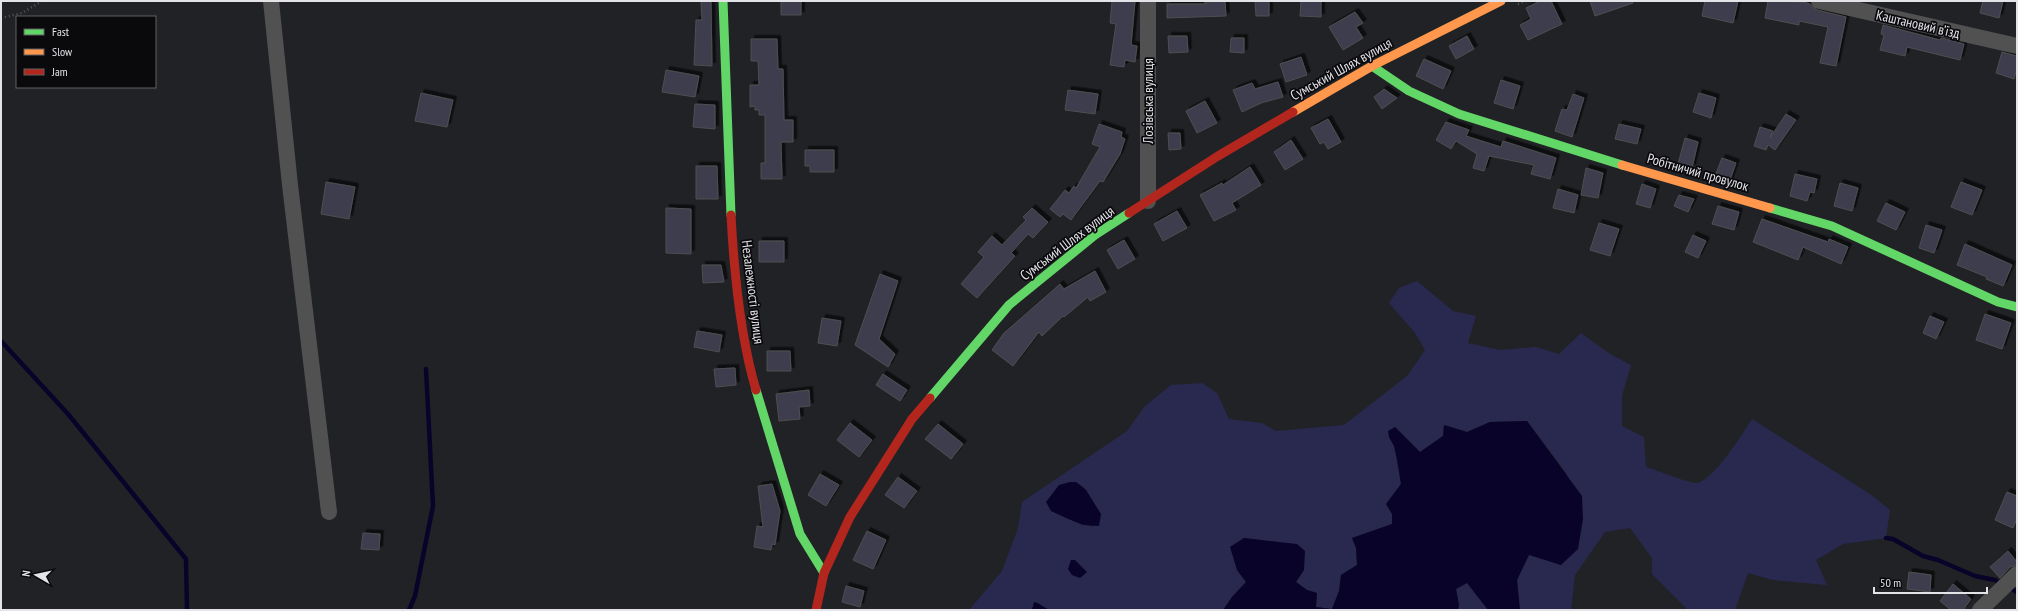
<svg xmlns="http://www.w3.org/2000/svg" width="2018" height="611" viewBox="0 0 2018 611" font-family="'PT Sans Narrow',sans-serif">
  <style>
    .green { fill: #292950; fill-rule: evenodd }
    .water { fill: #09032a }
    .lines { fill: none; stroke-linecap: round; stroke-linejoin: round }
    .stream { stroke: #09032a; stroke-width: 4.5 }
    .building { fill: #3e3e4d; stroke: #4d4e51; filter: url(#shadow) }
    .path { stroke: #58585b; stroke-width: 2.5; stroke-dasharray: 1 3; stroke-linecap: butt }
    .street { stroke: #515152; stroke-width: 16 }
    .fast { stroke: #63d668; stroke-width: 9 }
    .slow { stroke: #ff974d; stroke-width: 9 }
    .jam { stroke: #b3261e; stroke-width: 9 }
    .labels { text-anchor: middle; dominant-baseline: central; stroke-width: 3.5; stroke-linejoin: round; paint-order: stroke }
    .street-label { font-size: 14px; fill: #e3e3e8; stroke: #0a0a0d }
  </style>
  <defs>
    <filter id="shadow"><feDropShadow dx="3.5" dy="-3.5" stdDeviation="0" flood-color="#0009"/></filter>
  </defs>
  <rect width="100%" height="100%" fill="#212226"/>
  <path class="green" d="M1417,281L1453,311L1476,316L1468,343L1500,350L1536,347L1559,354L1581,333L1610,354L1631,365L1622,396V426L1644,437L1646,467C1656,470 1689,483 1696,483C1712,483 1743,433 1752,419L1870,494L1890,510L1886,538L1843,544L1816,560L1827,585L1773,580L1748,573L1735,610H1688L1652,574V558L1630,528L1605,532L1575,575L1571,610H1520L1517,580L1529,554L1561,565L1567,474L1527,421L1490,422L1467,432L1444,425L1443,436L1420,452L1395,427L1389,437L1394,446L1401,484L1386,504L1392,514V524L1352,538L1356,548L1357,565L1341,575L1339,591L1332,609L1316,607L1317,593L1307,590L1296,582L1304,570L1276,542L1244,538L1237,570L1246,582L1232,597L1223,610H1050L1043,608L1039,603H1034L1032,610H969L1002,571L1018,528L1022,502L1127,431L1145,406L1171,385L1202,383L1217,393L1229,419L1262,423L1276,431L1344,425L1407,376L1425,350L1415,333L1389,303L1399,288ZM1070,482C1093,482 1092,510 1093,527L1066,518Z
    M1467,583L1486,607L1488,610H1458L1459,605L1456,589Z"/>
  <path class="water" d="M1527,421L1582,496L1583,519L1578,549L1561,565L1529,555L1517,580L1520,610H1488L1467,583L1456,589L1459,605L1458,610H1223L1232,597L1246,582L1237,570L1230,547L1244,538L1297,544L1305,551L1304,570L1296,582L1307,590L1317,593L1316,607L1332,609L1339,591L1341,575L1357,565L1356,548L1352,538L1392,524V514L1386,504L1401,484L1397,459L1394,446L1389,437L1388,431L1395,427L1420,452L1443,436L1444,425L1467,432L1490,422Z
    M1070,482H1076L1086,490L1101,514L1099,526L1083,525L1066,518L1051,511L1046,502L1059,485Z
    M1071,560H1075L1087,572L1080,578L1072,575L1068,569Z
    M1034,602C1040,603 1044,608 1050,610H1032Z"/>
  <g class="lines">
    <path class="stream" d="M1,341L68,414L186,559L187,610
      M1886,538L1893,539L1923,556L1938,560L1975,576L1995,580L2002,584
      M2009,587L2017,592
      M409,610L415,596L433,506L426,369"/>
  </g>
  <path class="building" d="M701,1H711L712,66L694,65L696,20H702Z
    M781,1H801V15H781Z
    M1112,1H1135L1131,45L1137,46L1135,62L1125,60L1124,67L1110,65L1116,24L1110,23Z
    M1205,1H1225L1226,16L1167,18V4H1205Z
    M1255,1H1269V16H1256Z
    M1301,1H1321V17L1300,16Z
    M1540,1H1551L1562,24L1528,40L1520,25L1531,19L1526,8Z
    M1590,1H1632L1633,3L1595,16Z
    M1705,1H1738L1733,23L1702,16Z
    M1768,1L1803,2L1810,4L1817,10L1846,17L1836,66L1820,63L1828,27L1799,21V25L1765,18Z
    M1983,1H2003L1999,18L1980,13Z
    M1355,12L1363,23L1356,27L1363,38L1343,50L1329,27Z
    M1883,25L1940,40L1941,38L1964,44L1960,60L1907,47L1905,56L1880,50L1884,35L1881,34Z
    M1168,36H1187L1188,52L1169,53Z
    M1467,36L1474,49L1456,59L1449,46Z
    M1231,38H1244V53L1230,52Z
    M751,39H777L778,69H783L784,120H793V142H781L782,179H761V163H765V115H759V110H755V106L750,107V85H759L758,61H751Z
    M2002,52L2017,56V68L2014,79L1996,73Z
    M1301,57L1307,75L1286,82L1280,64Z
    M1424,59L1451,71L1443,89L1416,76Z
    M666,70L699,76L695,97L662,92Z
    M1501,80L1520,86L1513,109L1494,103Z
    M1278,82L1283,97L1261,103L1242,112L1233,90L1252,83L1255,89Z
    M1384,89L1397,98L1382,109L1374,97Z
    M1068,90L1098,94L1095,114L1065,110Z
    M421,93L453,100L447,127L415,121Z
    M1699,93L1716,98L1711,118L1693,112Z
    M1573,94L1584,98L1572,137L1555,131L1562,109L1567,110Z
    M1205,101L1217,123L1197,133L1186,111Z
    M695,104L715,105V129L693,127Z
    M1786,114L1796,120L1775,150L1768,145L1766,150L1754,146L1760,127L1773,131L1770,138Z
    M1328,119L1341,142L1328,149L1324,142L1320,144L1311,128Z
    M1446,122L1469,130L1466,136L1501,147L1503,141L1556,158L1550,179L1531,174L1534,165L1489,156L1484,171L1473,168L1477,154L1456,141L1451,149L1436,140Z
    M1099,124L1122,132L1121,137L1125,139L1120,154L1103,182L1100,181L1071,220L1063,214L1060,217L1050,209L1065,190L1069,193L1074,186L1076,188L1100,147L1092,144Z
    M1619,124L1641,129L1637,144L1615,139Z
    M1168,133H1180L1181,149L1169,150Z
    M1685,138L1698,142L1692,168L1678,164Z
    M1291,140L1303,159L1285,170L1274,152Z
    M805,150H834V172H810V166H805Z
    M1722,158L1736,163L1729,183L1714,179Z
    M696,166H717L718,199H696Z
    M1250,167L1261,185L1232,203L1236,210L1214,221L1200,195L1222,183L1223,185Z
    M1586,168L1603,173L1598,198L1581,195Z
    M1795,174L1817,179L1814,193L1810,192L1807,201L1790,196Z
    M326,182L355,187L349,219L321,214Z
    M1961,182L1982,190L1972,215L1951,207Z
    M1840,183L1858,188L1852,211L1834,206Z
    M1642,184L1656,189L1650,208L1636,204Z
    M1558,189L1578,195L1574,213L1553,208Z
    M1679,195L1694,199L1688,212L1674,206Z
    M1886,203L1905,212L1896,230L1877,221Z
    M1718,206L1739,212L1734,230L1712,224Z
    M666,208L691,209V254L666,253Z
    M1032,208L1048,222L1033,238L1028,234L1011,253L1015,256L977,298L961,284L984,257L978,252L992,236L1002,245L1026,220L1023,217Z
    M1177,211L1187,228L1163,241L1154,224Z
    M1762,219L1828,242L1829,239L1848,247L1841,264L1803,247L1798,260L1753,242Z
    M1599,223L1619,229L1610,256L1590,250Z
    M1926,225L1942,230L1934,253L1919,248Z
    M1693,235L1706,241L1698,258L1685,252Z
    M1124,240L1135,259L1118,269L1107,250Z
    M759,241H784V262H759Z
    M1965,244L2012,265L2003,286L1986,279L1987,277L1957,265Z
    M702,265H721L724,282L703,283Z
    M1095,271L1106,292L1090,301L1088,297L1064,317L1063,316L1042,336L1039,332L1013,366L992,350L1004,333L1060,284L1064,289Z
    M880,274L898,281L879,339L895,354L888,367L855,345Z
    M1985,314L2011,323L2002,349L1976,340Z
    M1930,316L1944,322L1936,339L1923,333Z
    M822,318L841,321L837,346L818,343Z
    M697,331L722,335L719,352L694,347Z
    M767,351H790L791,371H767Z
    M735,368L736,385L716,387L714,369Z
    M883,374L907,390L900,401L876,385Z
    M809,390L810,406L799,407L800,419L779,421L776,394Z
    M850,423L872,440L859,457L837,440Z
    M938,424L963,444L951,459L925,439Z
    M820,474L839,485L826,506L808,495Z
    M898,477L917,491L904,508L885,495Z
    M772,484L780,511L775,545L772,544L771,550L754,547L757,526L763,527L758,486Z
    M2007,492L2017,496V519L2013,528L1995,520Z
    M867,531L886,540L873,569L853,560Z
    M363,533L380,534L379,550L361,549Z
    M2008,551L2017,562V565L2010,567L2000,578L1990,567Z
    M1909,572L1931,575L1930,592L1907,589Z
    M1953,584L1971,599L1963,610H1951L1940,601Z
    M846,586L864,591L860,607L842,602Z"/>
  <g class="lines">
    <path class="path" d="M1518,4L1525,1
      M1,18L22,13L42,1"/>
    <path class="street" d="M271,1L290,185L329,512
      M1819,1L2017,46
      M1148,201V1
      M1980,610L2017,574"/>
    <path class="fast" d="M723,1L731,215
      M1372,66L1409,91L1459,114L1622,165
      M1770,208L1832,226L1998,302L2017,307
      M756,390L800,534L824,573
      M930,398L1009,305L1095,235L1129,213"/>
    <path class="slow" d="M1293,112L1372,66L1501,1
      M1622,165L1770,208"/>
    <path class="jam" d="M1129,213L1218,156L1293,112
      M731,215C734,272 740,336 756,390
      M816,610L824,573L850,517L912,419L930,398"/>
  </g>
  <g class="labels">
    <g class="street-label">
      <text transform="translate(1918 24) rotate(13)">Каштановий в’їзд</text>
      <text transform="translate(1341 69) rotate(-29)">Сумський Шлях вулиця</text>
      <text transform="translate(1148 101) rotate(-90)">Лозівська вулиця</text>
      <text transform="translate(1698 172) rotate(16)">Робітничий провулок</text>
      <text transform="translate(1067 243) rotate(-37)">Сумський Шлях вулиця</text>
      <text transform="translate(753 292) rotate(83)">Незалежності вулиця</text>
    </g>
  </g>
  <rect width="2018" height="611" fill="none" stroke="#e3e3e8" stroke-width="4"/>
  <rect x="16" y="16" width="140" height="72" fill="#0a0a0d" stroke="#616165"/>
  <rect x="24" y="29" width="20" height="6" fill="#63d668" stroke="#616165"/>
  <text x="52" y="36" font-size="12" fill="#e3e3e8">Fast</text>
  <rect x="24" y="49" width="20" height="6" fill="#ff974d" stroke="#616165"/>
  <text x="52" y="56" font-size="12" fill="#e3e3e8">Slow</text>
  <rect x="24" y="69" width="20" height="6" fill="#b3261e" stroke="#616165"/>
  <text x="52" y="76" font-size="12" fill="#e3e3e8">Jam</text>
  <g transform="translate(36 575) rotate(279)" stroke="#0a0a0d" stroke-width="3" paint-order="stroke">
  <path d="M0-3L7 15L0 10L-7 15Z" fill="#e3e3e8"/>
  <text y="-6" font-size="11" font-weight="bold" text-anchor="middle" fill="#e3e3e8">N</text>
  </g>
  <path d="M1874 587v6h113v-6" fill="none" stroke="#e3e3e8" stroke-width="2"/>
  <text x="1880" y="587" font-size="12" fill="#e3e3e8" stroke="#0a0a0d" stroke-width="3" paint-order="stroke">50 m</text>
</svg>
